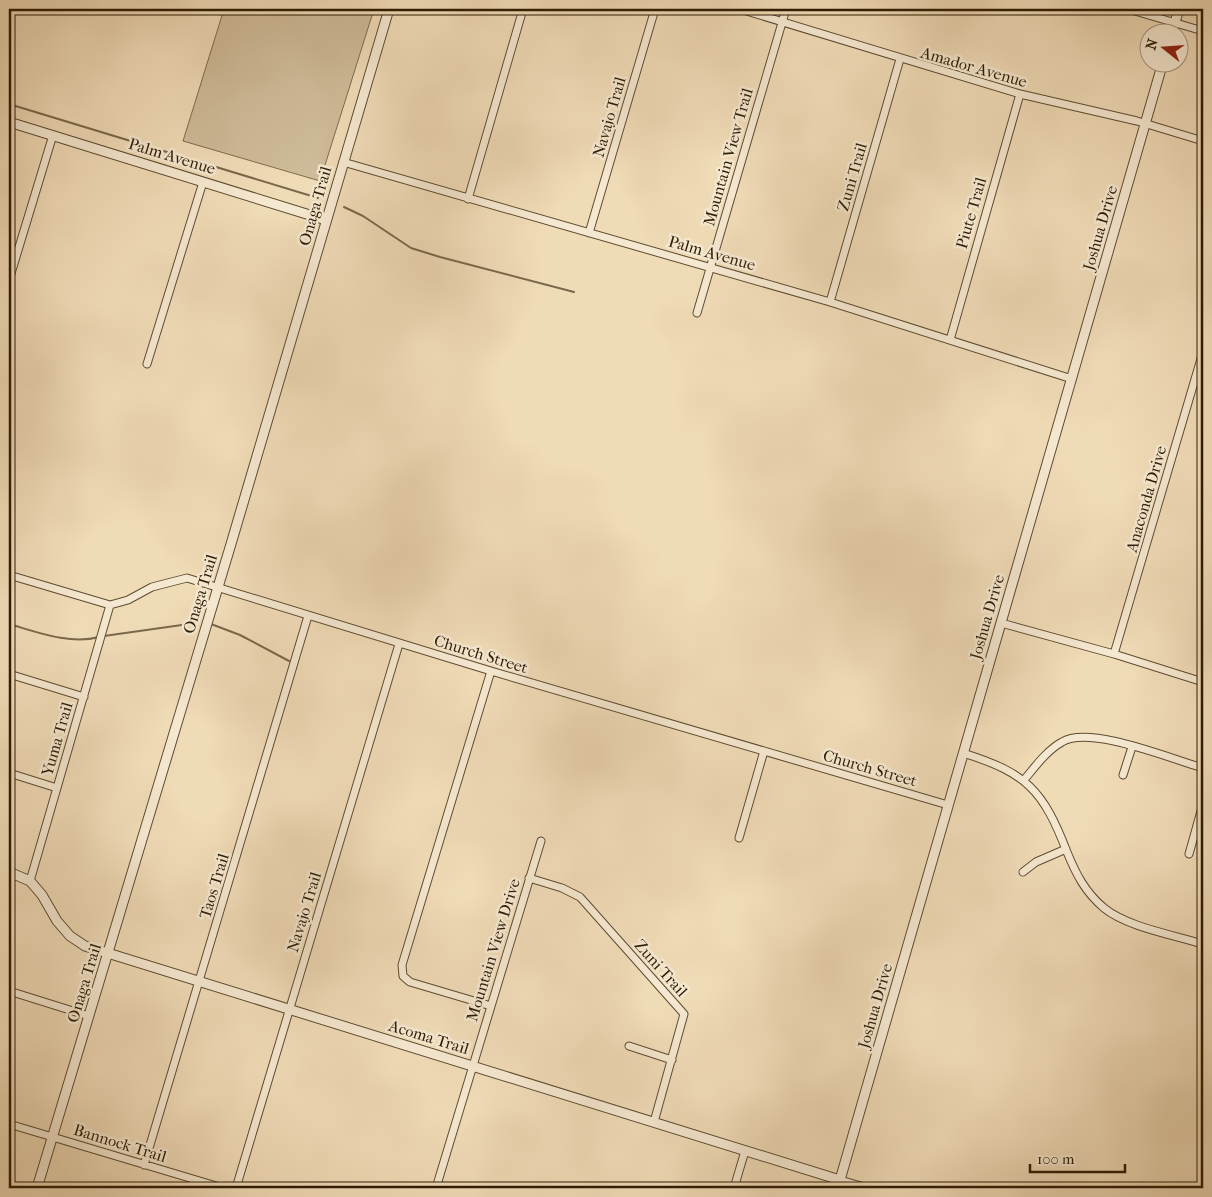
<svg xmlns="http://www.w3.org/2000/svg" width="1212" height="1197" viewBox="0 0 1212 1197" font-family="'IM FELL French Canon',serif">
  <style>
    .green { fill: #cfbb99; stroke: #7e6c4e }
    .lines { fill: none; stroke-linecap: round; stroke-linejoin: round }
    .stream { stroke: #7a684b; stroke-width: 2 }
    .minor-casing { stroke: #5e4c31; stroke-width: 9 }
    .tertiary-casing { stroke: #5e4c31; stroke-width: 11 }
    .minor { stroke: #f5e8d0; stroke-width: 7 }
    .tertiary { stroke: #f5e8d0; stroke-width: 9 }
    .labels { text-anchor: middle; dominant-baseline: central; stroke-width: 5; stroke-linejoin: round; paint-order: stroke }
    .street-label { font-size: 16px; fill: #2d1c04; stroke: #f5e8d0 }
  </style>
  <rect width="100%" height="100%" fill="#f0dbb7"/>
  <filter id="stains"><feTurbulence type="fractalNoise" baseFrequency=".004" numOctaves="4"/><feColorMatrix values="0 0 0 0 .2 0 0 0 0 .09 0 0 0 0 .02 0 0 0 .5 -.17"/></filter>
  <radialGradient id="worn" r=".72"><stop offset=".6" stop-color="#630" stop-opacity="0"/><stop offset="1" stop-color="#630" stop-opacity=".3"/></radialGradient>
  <path class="green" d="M224,9H374L320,181L183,141Z"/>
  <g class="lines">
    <path class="stream" d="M9,104L318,198
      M344,207L363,216L411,248L440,257L574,292
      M9,624C37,632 70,645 99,637
      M211,624L240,635L289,661
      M104,636L196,623"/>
    <defs>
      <path id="minor" d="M740,9L1020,94L1137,121L1203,141
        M1128,9L1203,31
        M343,162L830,302L1072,379
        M468,199L523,9
        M589,233L655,9
        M9,280L53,135
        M830,302L900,59
        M697,313L786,9
        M950,340L1020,94
        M147,364L203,182
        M9,575L110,605L128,600L152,587L187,578L491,671L948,805
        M1001,623L1114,654L1203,682
        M1114,654L1203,352
        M9,674L84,697
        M963,753C1027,773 1043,790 1067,852C1076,874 1085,892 1104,908C1127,927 1174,935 1203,944
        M9,773L57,788
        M1123,775L1132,747
        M1024,780C1035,767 1046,751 1062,742C1090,725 1171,759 1203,768
        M739,838L764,751
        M1189,854L1203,804
        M1023,872L1036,862L1066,849
        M529,878L562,888L580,897L684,1014L654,1122
        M30,881L110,605
        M9,991L89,1016
        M491,1006L410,982L403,976L402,965L491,671
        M629,1046L672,1060
        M9,1124L223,1188
        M144,1165L308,616
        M840,1180L868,1188
        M236,1188L399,644
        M436,1188L541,841
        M734,1188L745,1151"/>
      <path id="tertiary" d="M1172,32L1179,9
        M9,122L326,220
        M9,872L30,881L42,895L57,921L70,936L85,946L840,1180L1163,62
        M37,1188L231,544L389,9"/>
    </defs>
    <use href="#minor" class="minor-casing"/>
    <use href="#tertiary" class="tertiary-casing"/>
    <use href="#minor" class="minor"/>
    <use href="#tertiary" class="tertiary"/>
  </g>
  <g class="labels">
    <g class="street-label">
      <text transform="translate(974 67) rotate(16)">Amador Avenue</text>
      <text transform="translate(609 117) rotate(-74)">Navajo Trail</text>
      <text transform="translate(172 156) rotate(17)">Palm Avenue</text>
      <text transform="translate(728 157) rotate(-74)">Mountain View Trail</text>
      <text transform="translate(852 177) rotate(-74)">Zuni Trail</text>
      <text transform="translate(315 206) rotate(-74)">Onaga Trail</text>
      <text transform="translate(971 213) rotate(-74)">Piute Trail</text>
      <text transform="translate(1100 228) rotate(-74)">Joshua Drive</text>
      <text transform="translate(712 253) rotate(16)">Palm Avenue</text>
      <text transform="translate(1146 499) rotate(-74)">Anaconda Drive</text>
      <text transform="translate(200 594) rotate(-73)">Onaga Trail</text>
      <text transform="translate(987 617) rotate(-74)">Joshua Drive</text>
      <text transform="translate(481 654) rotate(17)">Church Street</text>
      <text transform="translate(57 739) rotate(-74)">Yuma Trail</text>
      <text transform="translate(870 768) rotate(16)">Church Street</text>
      <text transform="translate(214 886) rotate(-73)">Taos Trail</text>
      <text transform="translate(304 912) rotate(-73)">Navajo Trail</text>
      <text transform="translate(493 950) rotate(-73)">Mountain View Drive</text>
      <text transform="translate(661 968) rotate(48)">Zuni Trail</text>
      <text transform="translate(84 983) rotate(-73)">Onaga Trail</text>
      <text transform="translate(875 1006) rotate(-74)">Joshua Drive</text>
      <text transform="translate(429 1037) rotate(17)">Acoma Trail</text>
      <text transform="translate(120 1143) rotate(17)">Bannock Trail</text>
    </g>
  </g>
  <rect width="1212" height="1197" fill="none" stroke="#f0dbb7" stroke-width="30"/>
  <rect x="10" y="10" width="1192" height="1177" fill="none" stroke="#2d1c04" stroke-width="2.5"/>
  <rect x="15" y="15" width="1182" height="1167" fill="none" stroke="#2d1c04"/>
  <g transform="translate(1164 48) rotate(287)"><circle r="24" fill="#f5e8d0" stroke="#a5967e"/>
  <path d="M0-4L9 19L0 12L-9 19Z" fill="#8f2418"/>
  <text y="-8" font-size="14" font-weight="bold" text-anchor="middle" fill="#2d1c04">N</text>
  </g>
  <path d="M1030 1164v8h95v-8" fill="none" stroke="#2d1c04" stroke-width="2.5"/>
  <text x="1037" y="1164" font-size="15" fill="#2d1c04" stroke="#f5e8d0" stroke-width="4" paint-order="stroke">100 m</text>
  <rect width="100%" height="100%" filter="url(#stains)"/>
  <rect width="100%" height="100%" fill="url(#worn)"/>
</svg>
